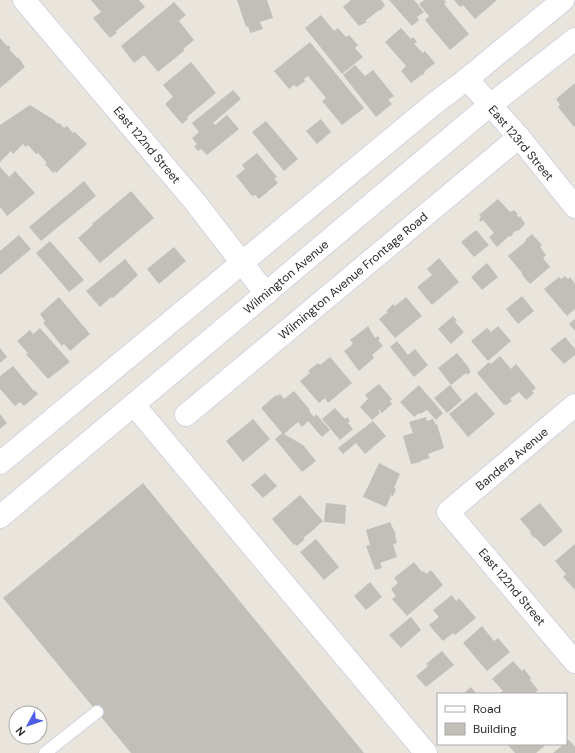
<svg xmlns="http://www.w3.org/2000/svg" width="575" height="753" viewBox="0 0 575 753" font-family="'DM Sans',sans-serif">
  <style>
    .building { fill: #c2bfb8 }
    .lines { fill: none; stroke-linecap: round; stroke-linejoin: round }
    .service-casing { stroke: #d2d3e0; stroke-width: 14 }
    .minor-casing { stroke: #d2d3e0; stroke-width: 24 }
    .secondary-casing { stroke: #d2d3e0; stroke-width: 24 }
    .service { stroke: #fff; stroke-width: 12 }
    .minor { stroke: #fff; stroke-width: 22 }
    .secondary { stroke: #fff; stroke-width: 22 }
    .labels { text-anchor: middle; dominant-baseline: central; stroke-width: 3; stroke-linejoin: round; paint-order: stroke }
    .street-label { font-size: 12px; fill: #292929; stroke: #fff }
  </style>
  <rect width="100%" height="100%" fill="#e9e5dc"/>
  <path class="building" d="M91,0H139L145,7L116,31L117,33L110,38L93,18L101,12Z
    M237,0H267L273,18L260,22L263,29L250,33L248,26L246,27Z
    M351,0H381L385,5L380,11L379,10L365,21L367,22L359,26L343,7Z
    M389,0H414L424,12L417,17L419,20L412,26Z
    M424,0H444L446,2L444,4L469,34L450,50L425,20L429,16L419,4Z
    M454,0H497L475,19L463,5L460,7Z
    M174,2L186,15L179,21L194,40L183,49L185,50L158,72L144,55L134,63L121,46Z
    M321,15L334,31L338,28L346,37L349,35L358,45L355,48L363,57L342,74L305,28Z
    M401,28L411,39L413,37L417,42L414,44L423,53L425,51L435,63L425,71L424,74L420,76L411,83L401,71L406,66L385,42Z
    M0,38L7,46L8,45L11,48L9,49L17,58L18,57L25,67L0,88Z
    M310,42L364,108L342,125L322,101L326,98L308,76L304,79L305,81L297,87L294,85L289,89L274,71Z
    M191,62L216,93L187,117L188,119L182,124L165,104L173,97L163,85Z
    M355,65L365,76L373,70L394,96L388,100L392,104L376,117L343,75Z
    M575,83V126L574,127L558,107L560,105L556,99Z
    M233,90L241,99L213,123L215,125L227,115L239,129L207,155L201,149L198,151L194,146L197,144L192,138L199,132L192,123Z
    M30,105L54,120L58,124L59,123L64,128L67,126L73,133L75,132L87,144L56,173L54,171L53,173L45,164L47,163L38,153L36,154L28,145L26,147L23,144L13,154L11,151L0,162V125Z
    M321,119L331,132L317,144L306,131Z
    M266,121L298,159L284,171L252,132Z
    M257,153L277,177L274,178L278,183L259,199L255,195L252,196L236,176L245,169L242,165Z
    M0,167L9,177L15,171L35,193L7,216L0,207Z
    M84,181L96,196L41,241L29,227Z
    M131,191L154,218L100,263L78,238L93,225L92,224Z
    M498,199L510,212L514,210L518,214L517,215L519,218L520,216L525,224L518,231L517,230L512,234L513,235L510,237L509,236L497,247L489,237L494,233L483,220L481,222L479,219L481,217L479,215Z
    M476,230L489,245L474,257L461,242Z
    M532,234L542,245L540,247L546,255L543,258L550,267L530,284L522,275L523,274L508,256L526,241L525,240Z
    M19,235L31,249L0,275V251Z
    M50,241L84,280L69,292L36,253Z
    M174,247L186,261L159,284L147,269Z
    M439,258L459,282L432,305L417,287L432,275L427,269Z
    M125,259L138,275L113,298L111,297L100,307L86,291Z
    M487,263L498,277L482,290L471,277Z
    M565,276L568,279L570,277L575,284V309L567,316L544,289L559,277L561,279Z
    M522,296L534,311L518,324L506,309Z
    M59,297L90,334L70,351L64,344L62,346L43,323L45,321L40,314Z
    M406,297L422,316L395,338L379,319L388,312L386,311L393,304L395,306Z
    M453,316L457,320L455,322L464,332L451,344L438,329Z
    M575,319V331L569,324Z
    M368,326L375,338L378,336L380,339L378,340L383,346L372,355L374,358L359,371L344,351L353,344L350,340Z
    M498,326L511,341L488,361L471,341L487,328L491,332Z
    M40,328L70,362L48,379L26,354L28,353L17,341L30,330L33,334Z
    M565,337L575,349V355L564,364L550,349Z
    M397,341L408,355L415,349L428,365L414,377L390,347Z
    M0,348L7,357L0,363Z
    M457,353L470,369L469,370L471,372L467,375L466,373L451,385L438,368Z
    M500,356L511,369L516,364L536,388L532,391L534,393L526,400L519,392L510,399L512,401L506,405L505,404L504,405L477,373L489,362L491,364Z
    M330,357L352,383L328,403L325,398L319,403L300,381L310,373L308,371L318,363L320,365Z
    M13,366L34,391L35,390L38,394L24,406L20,402L15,406L0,389V376Z
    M379,384L392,399L390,401L392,404L382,413L379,410L378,411L380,413L372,420L360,407L368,399L365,395Z
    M419,385L443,413L436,420L427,410L420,414L419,413L414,417L400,402Z
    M450,385L462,400L447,413L434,398Z
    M294,391L310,410L309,411L314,417L316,414L330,430L322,437L308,421L302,427L298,422L284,434L303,445L316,461L302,472L275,439L282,433L261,408L276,395L277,396L280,394L284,399Z
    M476,392L495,414L468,437L449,414Z
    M335,408L345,419L347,417L350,421L348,423L353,429L340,440L322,419Z
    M0,414L7,423L0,429Z
    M426,417L427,421L433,419L436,425L437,424L444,448L428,454L430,458L420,461L421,462L411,464L403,436L413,433L409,422Z
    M253,419L270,439L243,462L226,441Z
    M373,421L386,436L365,454L356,443L343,454L338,448Z
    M379,463L400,474L394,488L396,489L393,496L391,495L386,507L363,497Z
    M265,473L277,486L263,498L251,485Z
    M143,483L364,753H131L3,598Z
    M300,495L323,521L311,532L303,538L305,539L297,546L295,544L294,545L272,519Z
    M326,503L346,505L345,524L324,522Z
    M540,503L563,531L544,547L535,537L534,538L530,533L531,532L520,519Z
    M390,522L396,535H395L397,543L393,544L397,557L380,563L382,568L375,570L366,546L370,545L366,530Z
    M316,539L339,567L324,580L300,552Z
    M575,544V590L563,577L566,574L555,561Z
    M414,562L422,572L424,571L426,574L431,570L443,585L407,616L392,599L396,596L391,589L398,583L394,578Z
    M370,582L382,597L366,610L354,596Z
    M452,595L456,601L459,598L476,618L455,635L453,633L443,641L429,625L439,617L433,610Z
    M411,617L421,630L401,648L389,635Z
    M482,626L494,641L498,638L510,652L487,671L463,643Z
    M442,651L454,665L426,687L416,676L428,666L426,664Z
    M513,661L522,671L524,669L531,678L530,680L538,690L533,694H499L503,691L492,679Z
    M471,687L477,694H463Z
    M569,740L575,747V753H553L564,744H566V742Z
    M507,744H547L536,753H515Z"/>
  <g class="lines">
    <defs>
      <path id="service" d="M45,753L97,712"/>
      <path id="minor" d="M24,0L195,202L266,294
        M467,79L519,137L575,207
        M134,405L426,753
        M575,405L448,512L575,662
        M186,415L519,137"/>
      <path id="secondary" d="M0,463L435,103L467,79L563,0
        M0,517L479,114L575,39"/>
    </defs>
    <use href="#service" class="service-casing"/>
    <use href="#minor" class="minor-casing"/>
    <use href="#secondary" class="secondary-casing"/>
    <use href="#service" class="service"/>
    <use href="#minor" class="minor"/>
    <use href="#secondary" class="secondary"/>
  </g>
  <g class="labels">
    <g class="street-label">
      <text transform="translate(521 143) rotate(50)">East 123rd Street</text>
      <text transform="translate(147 145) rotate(50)">East 122nd Street</text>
      <text transform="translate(353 276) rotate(-40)">Wilmington Avenue Frontage Road</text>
      <text transform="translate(286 277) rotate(-40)">Wilmington Avenue</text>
      <text transform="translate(512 459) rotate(-40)">Bandera Avenue</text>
      <text transform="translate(512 587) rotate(50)">East 122nd Street</text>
    </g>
  </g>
  <rect x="437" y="693" width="130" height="52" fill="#ffffff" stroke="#a9a9a9"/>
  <rect x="445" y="706" width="20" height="6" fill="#ffffff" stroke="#a9a9a9"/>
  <text x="473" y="713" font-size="12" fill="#292929">Road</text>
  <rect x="445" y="723" width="20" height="12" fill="#c2bfb8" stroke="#a9a9a9"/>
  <text x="473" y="733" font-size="12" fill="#292929">Building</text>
  <g transform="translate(28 725) rotate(230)"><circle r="19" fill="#ffffff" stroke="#a9a9a9"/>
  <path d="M0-3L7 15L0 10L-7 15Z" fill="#4e5de5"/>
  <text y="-6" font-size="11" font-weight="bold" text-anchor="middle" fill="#292929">N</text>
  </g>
</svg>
